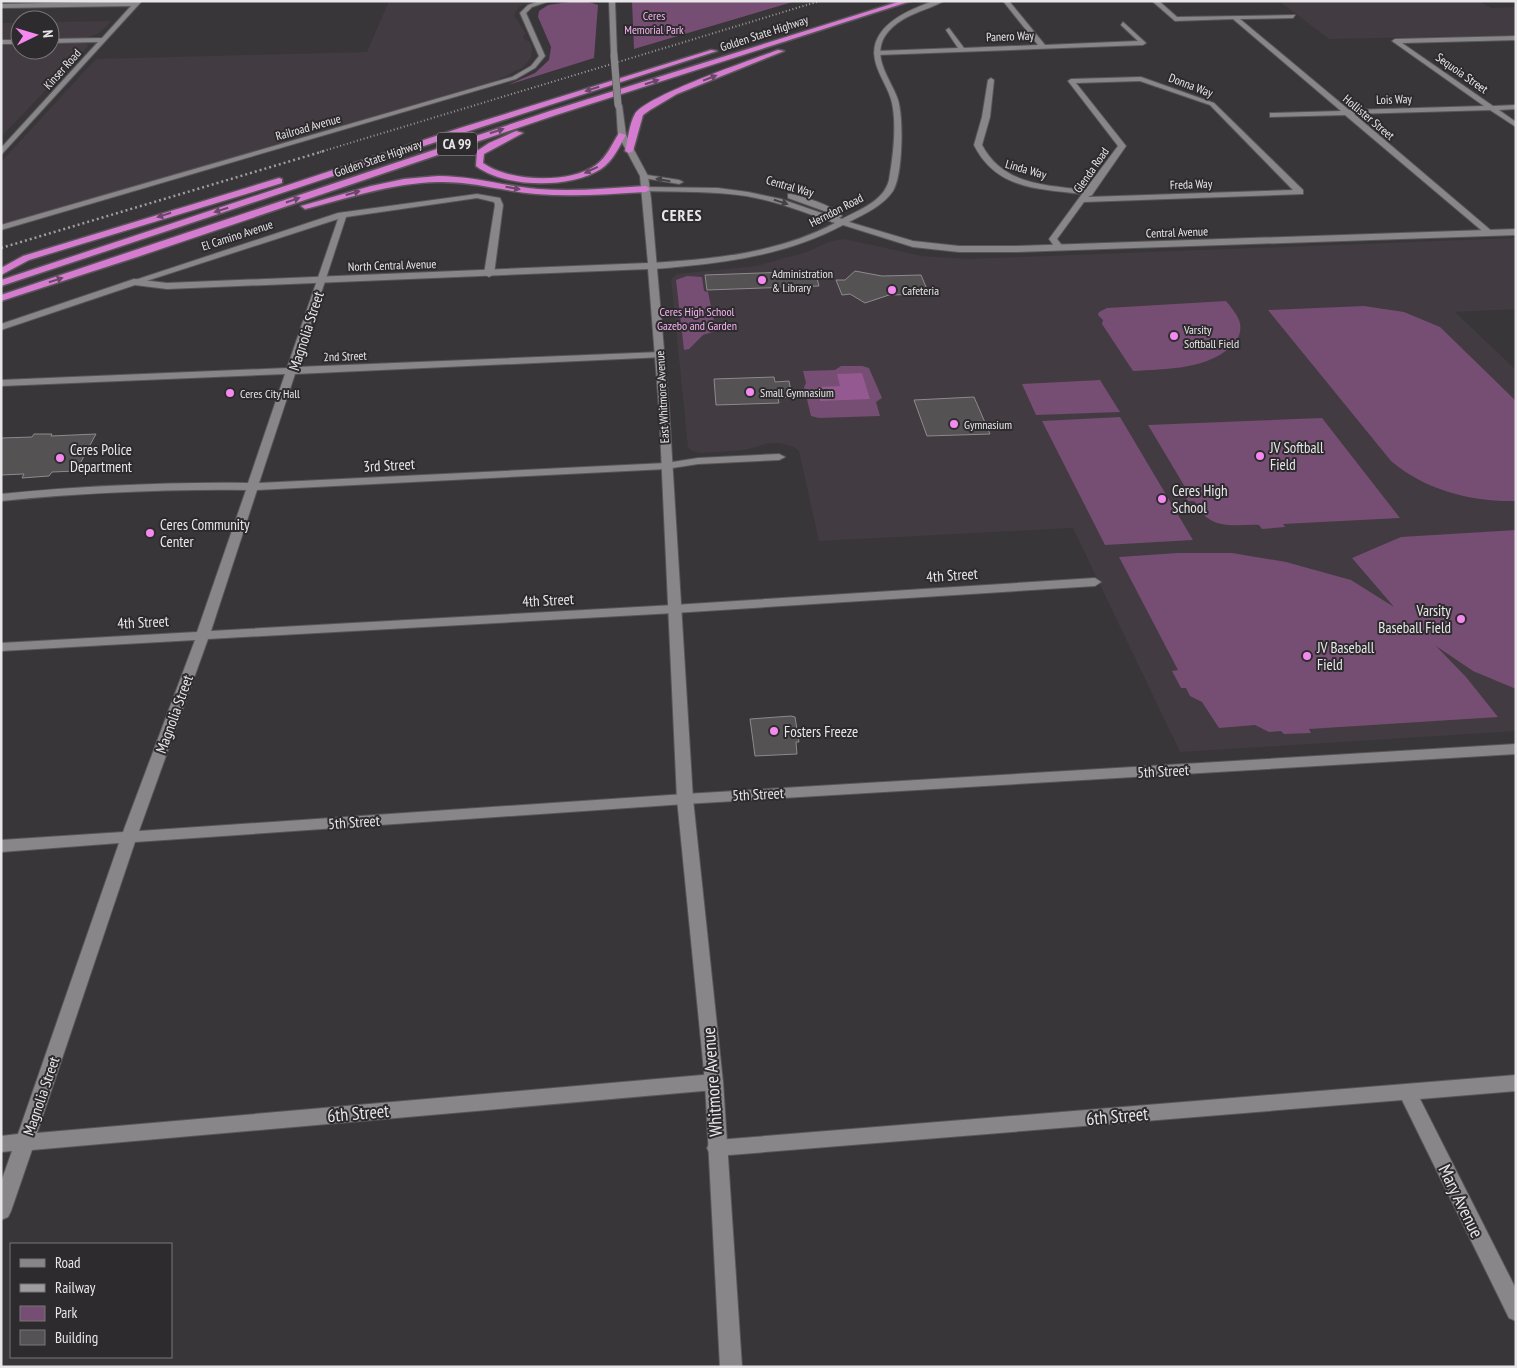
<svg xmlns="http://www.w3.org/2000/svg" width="1517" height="1368" viewBox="0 0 1517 1368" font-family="'PT Sans Narrow',sans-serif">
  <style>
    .built { fill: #433b42 }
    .green { fill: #764d73 }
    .water { fill: #945990 }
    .building { fill: #555254; stroke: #8d898c }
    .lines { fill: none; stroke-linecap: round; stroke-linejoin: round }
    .minor-casing { stroke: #585557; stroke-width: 2 }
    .tertiary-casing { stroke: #585557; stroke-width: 2 }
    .secondary-casing { stroke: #585557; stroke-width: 2 }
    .motorway-casing { stroke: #585557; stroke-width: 3 }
    .minor { fill: #898689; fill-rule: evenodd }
    .tertiary { fill: #898689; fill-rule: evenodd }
    .secondary { fill: #898689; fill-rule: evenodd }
    .motorway { fill: #d57bd0; fill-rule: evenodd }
    .rail-far1 { stroke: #9f9d9f; stroke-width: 2; stroke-dasharray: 1 2.5; stroke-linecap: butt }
    .rail { stroke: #9f9d9f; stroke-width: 2.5; stroke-dasharray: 2 3; stroke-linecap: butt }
    .secondary-bridge-casing { stroke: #585557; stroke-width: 8; stroke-linecap: butt }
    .secondary-bridge { stroke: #898689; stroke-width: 7 }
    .oneway { fill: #684767 }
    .oneway2 { fill: #454245 }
    .poi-dot { fill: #f589ef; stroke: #2e2b2e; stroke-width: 2 }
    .labels { text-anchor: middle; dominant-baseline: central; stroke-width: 4; stroke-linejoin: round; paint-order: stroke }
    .far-park-label { font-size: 12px; fill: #f7b4f2; stroke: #2e2b2e }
    .far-street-label { font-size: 12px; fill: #e8e6e8; stroke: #2e2b2e }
    .far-poi-label { font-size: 12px; fill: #e8e6e8; stroke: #2e2b2e; text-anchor: start }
    .shield { fill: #2e2b2e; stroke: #b0aeb0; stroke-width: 1 }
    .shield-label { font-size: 14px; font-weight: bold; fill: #e8e6e8 }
    .street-label { font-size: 15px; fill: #e8e6e8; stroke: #2e2b2e }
    .poi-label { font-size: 15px; fill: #e8e6e8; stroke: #2e2b2e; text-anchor: start }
    .far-district-label { font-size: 16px; font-weight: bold; letter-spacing: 1px; fill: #e8e6e8; stroke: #2e2b2e }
    .near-street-label { font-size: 18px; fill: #e8e6e8; stroke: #2e2b2e }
  </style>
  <rect width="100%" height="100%" fill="#383638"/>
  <path class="built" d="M389,1H533L519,7L514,15L526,34L523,36L525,40L529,41L532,47L531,58L522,68L495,81L1,225V162L96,59L367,52Z
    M1279,1H1479L1491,8L1516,7V35L1329,39Z
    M112,21L98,34L88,37L83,42L89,45L1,137V23H20V50H50V22Z
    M1516,238V309L1455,312L1516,370V731L1180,752L1073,528L819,541L799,451L794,447L780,443H769L745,450L700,453L692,451L688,447L671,279L677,274L756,266L807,252L831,241L844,239L922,256L968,259Z"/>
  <path class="green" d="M632,1H796L634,49Z
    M569,2H589L598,5L594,58L508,85L535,73L549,60L551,47L538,17L539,11L548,5Z
    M687,276L702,277L704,291L708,292L716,331L703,335L689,349L684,350L676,280Z
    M1226,301C1231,307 1236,313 1239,320C1242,328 1240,336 1235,342C1212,370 1165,369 1133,371L1102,324L1103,320L1098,315L1099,312L1107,308Z
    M1364,306L1404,312L1440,327L1516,401V501C1471,502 1425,490 1391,461L1268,310Z
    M841,366H862L869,368L882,398L876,402L880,416L819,418L811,416L804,387L806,383L803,371L835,370Z
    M1100,380L1120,412L1036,415L1022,384Z
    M1120,417L1193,540L1105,545L1042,421Z
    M1322,418L1400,518L1283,524L1285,527L1262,529L1259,525C1242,524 1221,529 1206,517C1201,512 1200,506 1194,501H1188L1181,488L1185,487L1148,425Z
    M1516,530V689L1473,671L1436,646L1466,677L1498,717L1309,729L1311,733L1284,734L1281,731L1269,732L1255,725L1219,728L1202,702L1190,696L1186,688H1181L1172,671L1178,670L1119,557L1178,553H1232L1286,562L1351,580L1394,607L1352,558L1401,537Z"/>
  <path class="water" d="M862,373L870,399L820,401L817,387L840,386L837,374Z"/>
  <path class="building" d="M815,271L819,286L707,290L705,275Z
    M855,271L882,276L921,275L929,294L889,295L865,303L850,294L842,295L836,280H845Z
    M774,377L775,382L789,381L792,397L778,398L779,403L716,405L714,379Z
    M974,397L990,434L927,436L914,400Z
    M34,434H52L51,436L96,434L76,471L52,472L49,476L22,478L24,474L1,475V438L32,437Z
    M791,716L795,717L799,742H796L797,754L755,756L750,719Z"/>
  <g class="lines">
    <defs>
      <path id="minor" d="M136,1H142L1,155V148L98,42L50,43V39L102,38L131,6L1,8V4Z
        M1003,1H1009L1045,45L1138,41L1121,25L1123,22L1146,43L1143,45L877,55L874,53L877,51L958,48L946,30L949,28L964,48L1038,45Z
        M1152,1H1159L1177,17L1295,15L1293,18L1240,19L1349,110L1484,106L1392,41L1395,39L1516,36V40L1402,43L1493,106L1516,105V109L1499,110L1516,122V127L1490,110L1354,114L1494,233L1487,235L1345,115L1270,117V113H1273L1341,111L1233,19L1175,21Z
        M1,40H20V44H1Z
        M1141,77L1214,103L1303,190V194L1084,202L1057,239L1064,248L1057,250L1049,239L1082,194C1038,189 996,189 974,145L982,117L988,80L991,78L994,80L990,117L982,145C1003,185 1045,185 1085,190L1118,146L1068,81L1071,79ZM1140,81L1210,105L1293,190L1088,197L1092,195L1126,146L1076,83Z
        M477,194L500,198L503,205L494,274L489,277L484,274L495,205L494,202L477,198L346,217L297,367L660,352L664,353V357L295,374L259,483L666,463L698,458L779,454L785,457L779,460L698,464L666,469L257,490L211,631L674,605L1095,578L1101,582L1095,586L674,613L208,639L139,831L685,794L1516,744V754L685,804L135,842L37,1133L714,1074L720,1077L723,1082L720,1087L714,1090L32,1150L11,1211L8,1217L1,1220V1182L12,1151L1,1152V1136L18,1134L119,843L1,852V840L123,832L195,640L1,651V643L197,632L246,490C164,489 83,493 1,501V494C84,486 165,482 248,483L285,374L1,386V380L287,368L338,219L137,284H131L129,282L338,213Z
        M1516,1075V1091L1420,1099L1516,1289V1321L1509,1318L1402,1100L717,1156L710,1154L707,1148L710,1142L717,1140Z"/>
      <path id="tertiary" d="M540,1H550L532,7L526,13L545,56L535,68L516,79L1,230V225L512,77L531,66L539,56L520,13L528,5Z
        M934,1H944C924,12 899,15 885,36C872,57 889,77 897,97C904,114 903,175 893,191C883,206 864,214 849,222L913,241L959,246H1017L1516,229V235L1017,252H959L913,247L843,225C794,251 741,261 686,266C674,267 660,270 648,268V264L651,263C715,259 778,253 835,223C806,213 777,201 746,196C713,191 680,192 646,191H643V187L718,188L748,192L781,199L833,217L827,212L788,198V194H791C807,198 830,204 842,216L839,218L842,219C859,210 884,201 889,180C893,156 897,127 892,103C889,89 880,78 876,64C865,28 907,10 934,1Z
        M641,174L679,180L683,182L679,184L644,178H641Z"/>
      <path id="secondary" d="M609,1H615L617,55L614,57L611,55Z
        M616,104L622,105L626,135L648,176L651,199L669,408L693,799L723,1082L742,1367H720L705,1082L677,799L659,408L648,269L167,289L135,285L1,330V324L134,279L167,283L648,263L640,176L618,135Z"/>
      <path id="motorway" d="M901,1H911L556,115L140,256L1,301V295L550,111Z
        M711,50L717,51L466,132L1,286V280L460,128Z
        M778,50L784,51L677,94L650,110L643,115L633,151L629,153L625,151C628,140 629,124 635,114C645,96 753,59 778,50Z
        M516,131L523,133L484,154L483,163C509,182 570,184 596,165C607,157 612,144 619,133L626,135C619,147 613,161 601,169C570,189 505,188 476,166L477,151L489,143Z
        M438,176C472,176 504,186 538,189C574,192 610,188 646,186L650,189L646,192C610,194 573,197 536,194C503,191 471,181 438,182C392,183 349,198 305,209L301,206L371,186L404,179Z
        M279,178L282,179V183L29,260L1,275V268L23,256Z"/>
    </defs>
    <use href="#minor" class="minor-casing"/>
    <use href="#tertiary" class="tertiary-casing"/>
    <use href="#secondary" class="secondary-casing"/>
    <use href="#motorway" class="motorway-casing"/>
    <use href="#minor" class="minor"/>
    <use href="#tertiary" class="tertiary"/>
    <use href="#secondary" class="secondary"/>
    <use href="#motorway" class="motorway"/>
    <path class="rail-far1" d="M320,152L820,1"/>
    <path class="rail" d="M1,248L324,151"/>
    <defs>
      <path id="secondary-bridge" d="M614,55L618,105"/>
    </defs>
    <use href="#secondary-bridge" class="secondary-bridge-casing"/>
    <use href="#secondary-bridge" class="secondary-bridge"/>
  </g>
  <defs><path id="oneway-solid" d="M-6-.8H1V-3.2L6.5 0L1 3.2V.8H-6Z" transform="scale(1.25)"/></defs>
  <g class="oneway">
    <use href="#oneway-solid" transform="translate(710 78) rotate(-21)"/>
    <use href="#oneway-solid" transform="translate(652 82) rotate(-18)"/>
    <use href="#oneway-solid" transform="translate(592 89) rotate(163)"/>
    <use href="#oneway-solid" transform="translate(497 131) rotate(-18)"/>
    <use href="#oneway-solid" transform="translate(591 170) rotate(155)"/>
    <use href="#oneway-solid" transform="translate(513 188) rotate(10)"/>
    <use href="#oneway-solid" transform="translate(353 193) rotate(-16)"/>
    <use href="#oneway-solid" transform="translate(293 200) rotate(-19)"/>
    <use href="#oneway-solid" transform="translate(221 210) rotate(162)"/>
    <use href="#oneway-solid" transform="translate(164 215) rotate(163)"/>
    <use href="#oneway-solid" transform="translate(56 280) rotate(-18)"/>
  </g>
  <g class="oneway2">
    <use href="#oneway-solid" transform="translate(663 180) rotate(-170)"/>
    <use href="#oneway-solid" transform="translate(781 202) rotate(18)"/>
  </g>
  <g class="poi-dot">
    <circle cx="762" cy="280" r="5"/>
    <circle cx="892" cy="290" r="5"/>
    <circle cx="1174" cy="336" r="5"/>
    <circle cx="750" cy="392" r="5"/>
    <circle cx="230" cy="393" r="5"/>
    <circle cx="954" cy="424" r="5"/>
    <circle cx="1260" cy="456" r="5"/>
    <circle cx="60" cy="458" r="5"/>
    <circle cx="1162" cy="499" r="5"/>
    <circle cx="150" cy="533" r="5"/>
    <circle cx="1461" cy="619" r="5"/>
    <circle cx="1307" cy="656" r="5"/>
    <circle cx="774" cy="731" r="5"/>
  </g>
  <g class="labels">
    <g class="far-park-label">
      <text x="654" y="15">Ceres<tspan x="654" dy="14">Memorial Park</tspan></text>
      <text x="697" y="311">Ceres High School<tspan x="697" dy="14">Gazebo and Garden</tspan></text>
    </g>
    <g class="far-street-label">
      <text transform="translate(764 33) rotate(-18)">Golden State Highway</text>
      <text transform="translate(1010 36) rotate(-2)">Panero Way</text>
      <text transform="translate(62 69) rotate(-48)">Kinser Road</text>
      <text transform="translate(1462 73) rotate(35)">Sequoia Street</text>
      <text transform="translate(1191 85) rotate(21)">Donna Way</text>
      <text transform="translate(1394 99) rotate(-2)">Lois Way</text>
      <text transform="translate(1369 117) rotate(40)">Hollister Street</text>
      <text transform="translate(308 127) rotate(-16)">Railroad Avenue</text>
      <text transform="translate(378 158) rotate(-19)">Golden State Highway</text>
      <text transform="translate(1026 169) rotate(16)">Linda Way</text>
      <text transform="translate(1091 170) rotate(-55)">Glenda Road</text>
      <text transform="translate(1191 184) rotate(-2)">Freda Way</text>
      <text transform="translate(790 186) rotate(16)">Central Way</text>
      <text transform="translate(836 210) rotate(-27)">Herndon Road</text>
      <text transform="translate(1177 232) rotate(-2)">Central Avenue</text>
      <text transform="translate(237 235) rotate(-18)">El Camino Avenue</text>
      <text transform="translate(392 265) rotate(-2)">North Central Avenue</text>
      <text transform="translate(345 356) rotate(-2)">2nd Street</text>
      <text transform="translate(662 397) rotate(-93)">East Whitmore Avenue</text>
    </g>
    <g class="far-poi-label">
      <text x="772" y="273">Administration<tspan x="772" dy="14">&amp; Library</tspan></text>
      <text x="902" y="290">Cafeteria</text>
      <text x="1184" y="329">Varsity<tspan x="1184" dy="14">Softball Field</tspan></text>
      <text x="760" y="392">Small Gymnasium</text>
      <text x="240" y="393">Ceres City Hall</text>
      <text x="964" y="424">Gymnasium</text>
    </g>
    <rect class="shield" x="437" y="132.5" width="40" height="23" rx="4"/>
    <g class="shield-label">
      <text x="457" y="144">CA 99</text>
    </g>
    <g class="street-label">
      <text transform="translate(306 331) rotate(-72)">Magnolia Street</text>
      <text transform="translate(389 465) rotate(-3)">3rd Street</text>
      <text transform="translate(952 575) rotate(-4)">4th Street</text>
      <text transform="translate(548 600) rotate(-3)">4th Street</text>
      <text transform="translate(143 622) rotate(-3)">4th Street</text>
      <text transform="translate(174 714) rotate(-70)">Magnolia Street</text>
      <text transform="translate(1163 771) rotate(-3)">5th Street</text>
      <text transform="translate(758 794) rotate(-3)">5th Street</text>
      <text transform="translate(354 822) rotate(-4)">5th Street</text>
      <text transform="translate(41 1096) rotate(-71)">Magnolia Street</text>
    </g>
    <g class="poi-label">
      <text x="1270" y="447">JV Softball<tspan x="1270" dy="17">Field</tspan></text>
      <text x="70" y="449">Ceres Police<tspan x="70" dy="17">Department</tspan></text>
      <text x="1172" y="490">Ceres High<tspan x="1172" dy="17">School</tspan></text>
      <text x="160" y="524">Ceres Community<tspan x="160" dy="17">Center</tspan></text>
      <text x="1451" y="610" text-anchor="end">Varsity<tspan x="1451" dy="17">Baseball Field</tspan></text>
      <text x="1317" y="647">JV Baseball<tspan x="1317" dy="17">Field</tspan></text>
      <text x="784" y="731">Fosters Freeze</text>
    </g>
    <g class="far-district-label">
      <text x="682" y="215">CERES</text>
    </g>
    <g class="near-street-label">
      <text transform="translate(712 1082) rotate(-94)">Whitmore Avenue</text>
      <text transform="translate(358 1113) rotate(-5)">6th Street</text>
      <text transform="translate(1117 1116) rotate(-5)">6th Street</text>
      <text transform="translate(1461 1201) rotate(64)">Mary Avenue</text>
    </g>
  </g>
  <rect width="1517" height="1368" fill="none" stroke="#e8e6e8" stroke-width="5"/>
  <rect x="10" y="1243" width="162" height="115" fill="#2e2b2e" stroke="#787678"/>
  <rect x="20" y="1259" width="25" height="8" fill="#898689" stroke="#787678"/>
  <text x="55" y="1268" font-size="15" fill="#e8e6e8">Road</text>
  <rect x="20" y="1284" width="25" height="8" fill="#9f9d9f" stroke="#787678"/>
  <text x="55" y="1293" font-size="15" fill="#e8e6e8">Railway</text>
  <rect x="20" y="1306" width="25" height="15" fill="#764d73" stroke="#787678"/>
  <text x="55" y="1318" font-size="15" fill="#e8e6e8">Park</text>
  <rect x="20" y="1330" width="25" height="15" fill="#555254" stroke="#787678"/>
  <text x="55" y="1343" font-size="15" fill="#e8e6e8">Building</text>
  <g transform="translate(35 35) rotate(85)"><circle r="24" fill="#2e2b2e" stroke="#787678"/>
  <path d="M0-4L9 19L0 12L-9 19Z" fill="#f589ef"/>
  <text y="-8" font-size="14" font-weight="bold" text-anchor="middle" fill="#e8e6e8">N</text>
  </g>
</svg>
